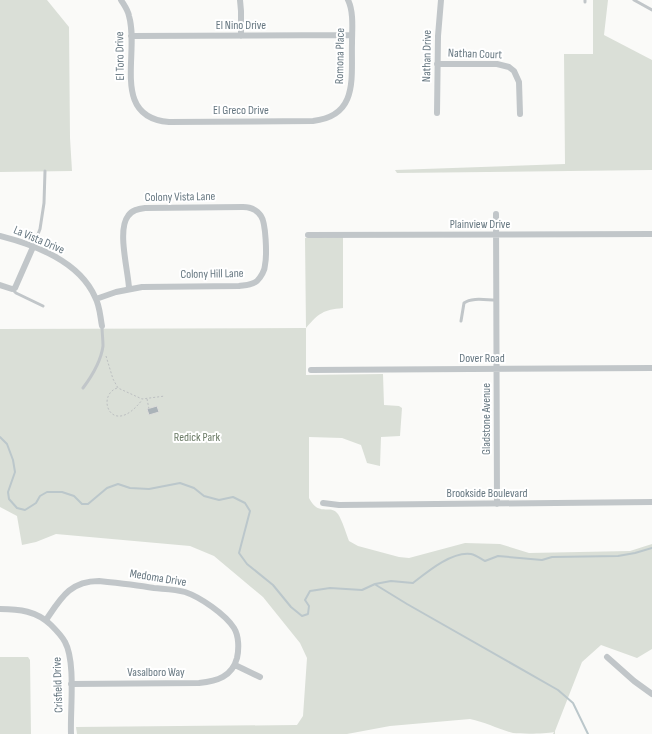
<svg xmlns="http://www.w3.org/2000/svg" width="652" height="734" viewBox="0 0 652 734" font-family="'Sofia Sans Condensed',sans-serif">
  <style>
    .green { fill: #dadfd7 }
    .lines { fill: none; stroke-linecap: round; stroke-linejoin: round }
    .stream { stroke: #bbc7cb; stroke-width: 2 }
    .building { fill: #aab3b8; stroke: #dcdcda }
    .path { stroke: #bcbfc1; stroke-width: 1; stroke-dasharray: 2 2; stroke-linecap: butt }
    .lane { stroke: #c1c6c9; stroke-width: 3 }
    .street { stroke: #c1c6c9; stroke-width: 6 }
    .labels { text-anchor: middle; dominant-baseline: central; stroke-width: 4; stroke-linejoin: round; paint-order: stroke }
    .street-label { font-size: 12px; fill: #667781; stroke: #fff }
    .park-label { font-size: 12px; fill: #6a7a65; stroke: #fff }
  </style>
  <rect width="100%" height="100%" fill="#fafaf8"/>
  <path class="green" d="M0,0H47L69,27L70,138L72,171L0,172Z
    M593,0H608L604,35L652,60V170L397,173L395,170L565,164L564,54H593Z
    M343,237V308C323,310 319,313 306,328V375L383,374L384,405L399,406L402,408L400,436L381,437L380,466L367,463L361,445L342,438L309,437V498C319,518 330,503 338,514C342,520 346,533 349,541L358,546L399,557L409,558L465,543L500,544L529,553L630,551L652,544V649L637,658L601,645L582,662L555,731V734H553L554,732C545,734 522,734 513,733C498,729 485,722 470,719L390,726L347,734H77L76,727L297,725L303,716L307,658L300,643L263,597L214,556L190,546L56,534L36,542L22,545L17,516L0,507V329L306,328L305,238Z
    M0,657H28L30,660L31,734H0Z"/>
  <g class="lines">
    <path class="stream" d="M0,437L7,444L13,460L15,472L8,492L9,499L17,508L25,510L36,503L40,496L47,492H62L74,496L82,504H88L107,488L118,484L130,488L149,489L180,483L194,488L204,496L219,500L233,497L245,503L250,511L239,553L247,564L273,585L291,607L302,616L308,614L309,606L305,600L310,591L330,588L362,590L375,584L391,581L413,583C427,572 452,551 471,554C476,555 481,559 485,561L498,556L542,560L552,557L618,556L635,553L652,548
      M376,585L407,604L558,690L573,703L588,734"/>
  </g>
  <path class="building" d="M157,406L159,412L149,415L147,409Z"/>
  <g class="lines">
    <path class="path" d="M106,356L113,379L118,388L142,399L165,396
      M117,388C95,396 112,439 142,400
      M147,399L149,409"/>
    <path class="lane" d="M634,0L652,10
      M585,2V0
      M33,247L40,229L44,203L45,171
      M12,289L16,293L43,306
      M461,321L464,303C472,297 486,300 496,300
      M83,388C92,376 101,361 103,346C103,339 102,333 102,326"/>
    <path class="street" d="M121,0C124,5 128,10 129,16C140,53 110,117 169,122L313,121C359,116 351,77 352,43C352,30 354,12 348,0
      M240,0L241,11V36
      M131,36L352,35
      M437,64H497L509,67L514,71L519,82L520,114
      M437,113L438,36L441,0
      M496,214L497,504
      M308,235L652,234
      M0,236C35,245 79,261 95,297C100,306 100,316 102,326
      M0,285L12,289L15,288L33,247
      M96,299L116,292L142,287L239,286C245,285 252,285 257,281C261,277 265,270 265,265C267,255 266,223 261,216C257,210 250,207 243,207L145,208C138,209 132,210 128,216C117,230 128,270 129,288
      M311,370L652,368
      M323,503L339,505L652,502
      M0,609C19,609 37,611 51,625C56,630 62,636 65,642C76,662 70,710 71,734
      M46,620C61,598 70,581 99,581C118,583 136,585 154,588C164,589 175,589 185,592C200,597 225,614 234,628C239,636 239,649 237,658C232,677 217,681 199,683L71,684
      M607,657L634,681L652,694
      M235,665L260,677"/>
  </g>
  <g class="labels">
    <g class="street-label">
      <text x="241" y="25">El Nino Drive</text>
      <text transform="translate(475 54) rotate(2)">Nathan Court</text>
      <text transform="translate(120 56) rotate(-91)">El Toro Drive</text>
      <text transform="translate(340 56) rotate(-89)">Romona Place</text>
      <text transform="translate(427 56) rotate(-89)">Nathan Drive</text>
      <text x="241" y="110">El Greco Drive</text>
      <text transform="translate(180 197) rotate(-1)">Colony Vista Lane</text>
      <text x="480" y="224">Plainview Drive</text>
      <text transform="translate(39 240) rotate(23)">La Vista Drive</text>
      <text transform="translate(212 274) rotate(-1)">Colony Hill Lane</text>
      <text x="482" y="358">Dover Road</text>
      <text transform="translate(486 419) rotate(-90)">Gladstone Avenue</text>
      <text x="487" y="493">Brookside Boulevard</text>
      <text transform="translate(158 578) rotate(9)">Medoma Drive</text>
      <text x="156" y="672">Vasalboro Way</text>
      <text transform="translate(58 685) rotate(-92)">Crisfield Drive</text>
    </g>
    <g class="park-label">
      <text x="197" y="437">Redick Park</text>
    </g>
  </g>
</svg>
